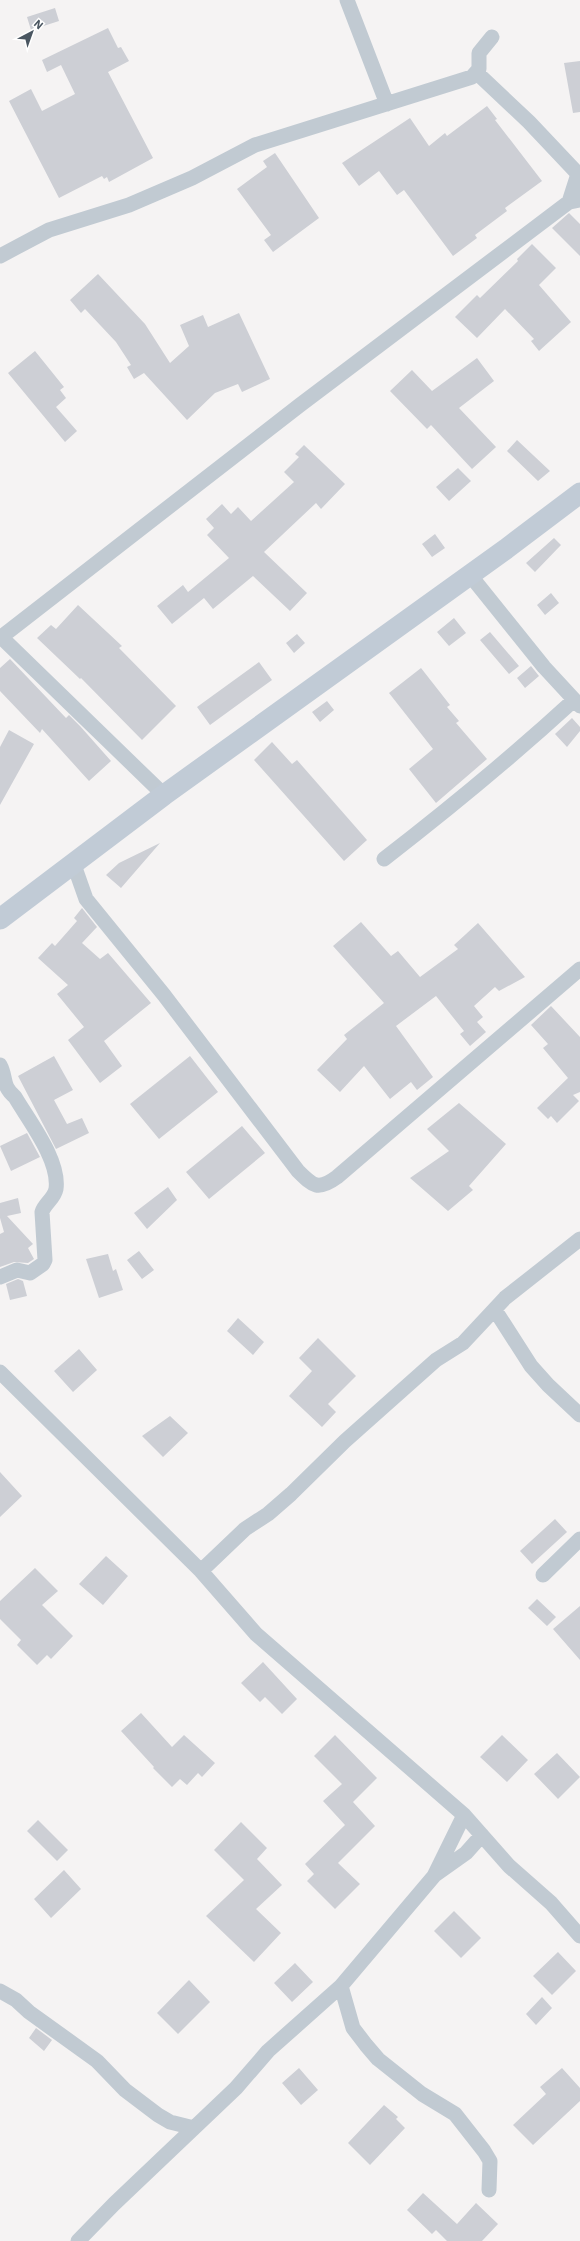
<svg xmlns="http://www.w3.org/2000/svg" width="580" height="2241" viewBox="0 0 580 2241" font-family="'IBM Plex Sans',sans-serif">
  <style>
    .building { fill: #cdcfd5 }
    .lines { fill: none; stroke-linecap: round; stroke-linejoin: round }
    .minor { stroke: #c1cad2; stroke-width: 15 }
    .secondary { stroke: #c1cbd6; stroke-width: 21 }
  </style>
  <rect width="100%" height="100%" fill="#f5f3f3"/>
  <path class="building" d="M55,8L59,21L31,30L27,17Z
    M108,28L118,48L121,47L129,61L108,72L153,158L109,182L107,177L104,179L102,176L59,198L9,101L31,89L42,111L75,94L61,65L47,72L42,60Z
    M580,61V112L573,113L564,63Z
    M487,106L497,119L495,120L542,181L505,208L507,211L475,235L477,238L453,256L404,190L397,195L379,171L359,186L342,163L410,118L429,146L445,133L447,136Z
    M275,153L319,218L273,252L264,240L271,235L237,189L267,167L263,161Z
    M569,213L580,224V256L552,228Z
    M532,244L556,268L539,285L571,322L539,351L531,341L534,339L505,309L477,338L455,317L477,295L480,298L518,261L517,259Z
    M98,274L145,324L170,363L189,346L180,325L203,315L208,327L239,313L270,379L242,392L238,384L215,393L187,420L144,373L134,379L127,367L131,365L116,342L85,309L81,313L70,300Z
    M35,351L64,387L60,390L66,398L56,407L77,431L65,442L8,373Z
    M477,358L494,381L459,408L496,447L472,469L431,425L427,429L390,391L412,370L432,391Z
    M517,440L550,471L538,481L507,451Z
    M304,445L345,484L321,509L316,503L264,552L307,593L290,611L253,576L213,609L204,598L172,624L157,606L183,585L188,592L229,558L207,535L214,528L206,519L222,504L231,514L238,507L251,521L294,482L284,472L299,457L295,454Z
    M458,468L471,481L449,501L436,487Z
    M435,534L445,548L432,557L422,544Z
    M554,538L561,545L535,572L526,563Z
    M551,593L559,603L545,615L537,605Z
    M78,605L122,646L119,648L176,706L142,740L81,678L80,679L37,638L51,625L56,629Z
    M454,618L466,633L449,646L437,632Z
    M490,632L519,666L509,674L480,640Z
    M297,634L305,643L294,653L286,643Z
    M10,659L66,718L69,715L80,726L111,761L89,781L42,729L40,733L0,691V668Z
    M259,662L272,680L210,725L197,707Z
    M531,666L539,676L525,688L517,678Z
    M421,668L450,705L447,707L459,721L456,723L487,759L436,803L409,769L433,749L389,693Z
    M327,701L334,710L320,722L312,712Z
    M572,718L580,727V731L567,747L555,734Z
    M9,730L34,744L0,805V747Z
    M272,742L292,764L297,760L367,840L344,861L254,760Z
    M160,843L121,888L106,875L119,863Z
    M82,908L97,927L82,943L100,959L108,953L151,1003L104,1041L122,1066L100,1083L68,1040L84,1027L57,994L68,985L38,958L52,943L55,946L77,921L74,918Z
    M361,922L391,956L398,951L420,977L458,949L454,945L478,923L525,977L499,991L495,987L474,1006L483,1017L477,1022L486,1032L470,1046L460,1034L464,1031L436,996L396,1026L433,1077L417,1090L411,1082L390,1099L364,1066L340,1092L317,1070L347,1039L344,1035L384,1003L333,946Z
    M551,1006L580,1037V1092L573,1095L579,1101L557,1123L551,1116L548,1119L537,1108L568,1078L543,1048L548,1044L531,1025Z
    M54,1056L73,1090L54,1100L67,1124L82,1118L89,1133L56,1149L18,1076Z
    M190,1056L218,1092L159,1139L130,1104Z
    M459,1103L506,1144L469,1186L473,1190L448,1211L410,1178L449,1151L427,1129Z
    M242,1126L265,1153L209,1199L186,1172Z
    M27,1133L40,1157L11,1171L0,1146Z
    M168,1187L177,1200L147,1229L134,1213Z
    M18,1198L21,1213L7,1216L33,1244L28,1248L34,1259L28,1263L14,1262L0,1267V1234L4,1232L0,1218V1203Z
    M139,1251L154,1270L142,1279L127,1260Z
    M108,1254L113,1271L116,1269L123,1290L99,1298L86,1259Z
    M18,1279L23,1281L27,1296L10,1300L6,1284Z
    M238,1318L264,1342L253,1355L227,1331Z
    M318,1338L356,1376L328,1404L336,1412L322,1427L289,1396L312,1371L299,1358Z
    M79,1349L97,1370L73,1392L54,1371Z
    M170,1416L188,1433L163,1457L142,1436Z
    M0,1472L22,1496L0,1517Z
    M555,1519L567,1532L532,1564L520,1551Z
    M106,1556L128,1576L103,1605L79,1584Z
    M35,1568L58,1591L42,1605L73,1636L51,1659L47,1655L37,1665L17,1645L21,1640L0,1619V1601Z
    M537,1599L556,1617L547,1626L528,1608Z
    M580,1606V1660L553,1629Z
    M263,1662L297,1699L282,1714L265,1697L260,1702L241,1683Z
    M141,1713L172,1747L184,1735L215,1763L202,1777L198,1773L187,1785L180,1779L172,1787L153,1768L154,1767L121,1731Z
    M335,1735L377,1778L353,1802L375,1826L338,1863L360,1884L335,1909L307,1881L314,1874L305,1864L345,1825L323,1801L342,1784L314,1756Z
    M502,1735L528,1760L507,1782L480,1757Z
    M557,1753L580,1777L558,1799L534,1774Z
    M38,1820L68,1850L57,1861L27,1831Z
    M241,1822L267,1848L257,1859L282,1885L256,1909L281,1933L254,1962L206,1916L244,1880L214,1850Z
    M64,1870L81,1889L51,1918L34,1899Z
    M454,1911L481,1938L461,1958L434,1931Z
    M558,1952L576,1971L552,1995L533,1976Z
    M295,1963L313,1982L292,2002L274,1983Z
    M189,1980L210,2002L178,2034L157,2013Z
    M542,1997L552,2008L536,2025L526,2014Z
    M36,2028L52,2040L44,2051L29,2038Z
    M299,2068L318,2090L301,2105L282,2083Z
    M562,2068L580,2088V2101L533,2145L513,2125L546,2094L540,2087Z
    M384,2105L398,2117L396,2119L405,2128L370,2165L348,2143Z
    M423,2193L457,2224L476,2203L498,2224L482,2241H447L436,2230L432,2234L407,2210Z"/>
  <g class="lines">
    <path class="minor" d="M347,0L387,104
      M477,73L529,122L580,176
      M569,202L578,174
      M0,256L49,230L129,205L192,178L255,145L472,77L479,69V53L492,37
      M470,575L544,667L580,706
      M1,637L164,795
      M0,638L300,405L569,202L580,200
      M384,859C450,808 513,756 574,700
      M74,865L86,899L164,995L298,1171C313,1186 318,1191 337,1177L580,969
      M0,1065C7,1078 1,1085 15,1097C29,1121 60,1160 56,1189C54,1199 45,1203 42,1212L45,1260L43,1264L30,1273L17,1270L0,1277
      M495,1310L531,1366L548,1385L580,1415
      M0,1372L201,1571L256,1634L464,1815L509,1866L551,1903L580,1936
      M201,1571L245,1529L268,1514L291,1494L345,1441L436,1360L463,1343L505,1298L580,1239
      M543,1575L580,1539
      M435,1875L466,1853L482,1835
      M341,1986L353,2028L366,2045L378,2059L422,2094L455,2114L484,2151L490,2161L489,2190
      M0,1991L16,2000L29,2012L97,2061L125,2090L158,2115L170,2122L194,2128
      M78,2241L114,2204L236,2088L268,2051L341,1986L434,1876L464,1815"/>
    <path class="secondary" d="M0,919L164,795L506,549L580,493"/>
  </g>
  <g transform="translate(32 32) rotate(41)" stroke="#ffffff" stroke-width="3" paint-order="stroke">
  <path d="M0-3L7 15L0 10L-7 15Z" fill="#4a5661"/>
  <text y="-6" font-size="11" font-weight="bold" text-anchor="middle" fill="#4a5661">N</text>
  </g>
</svg>
